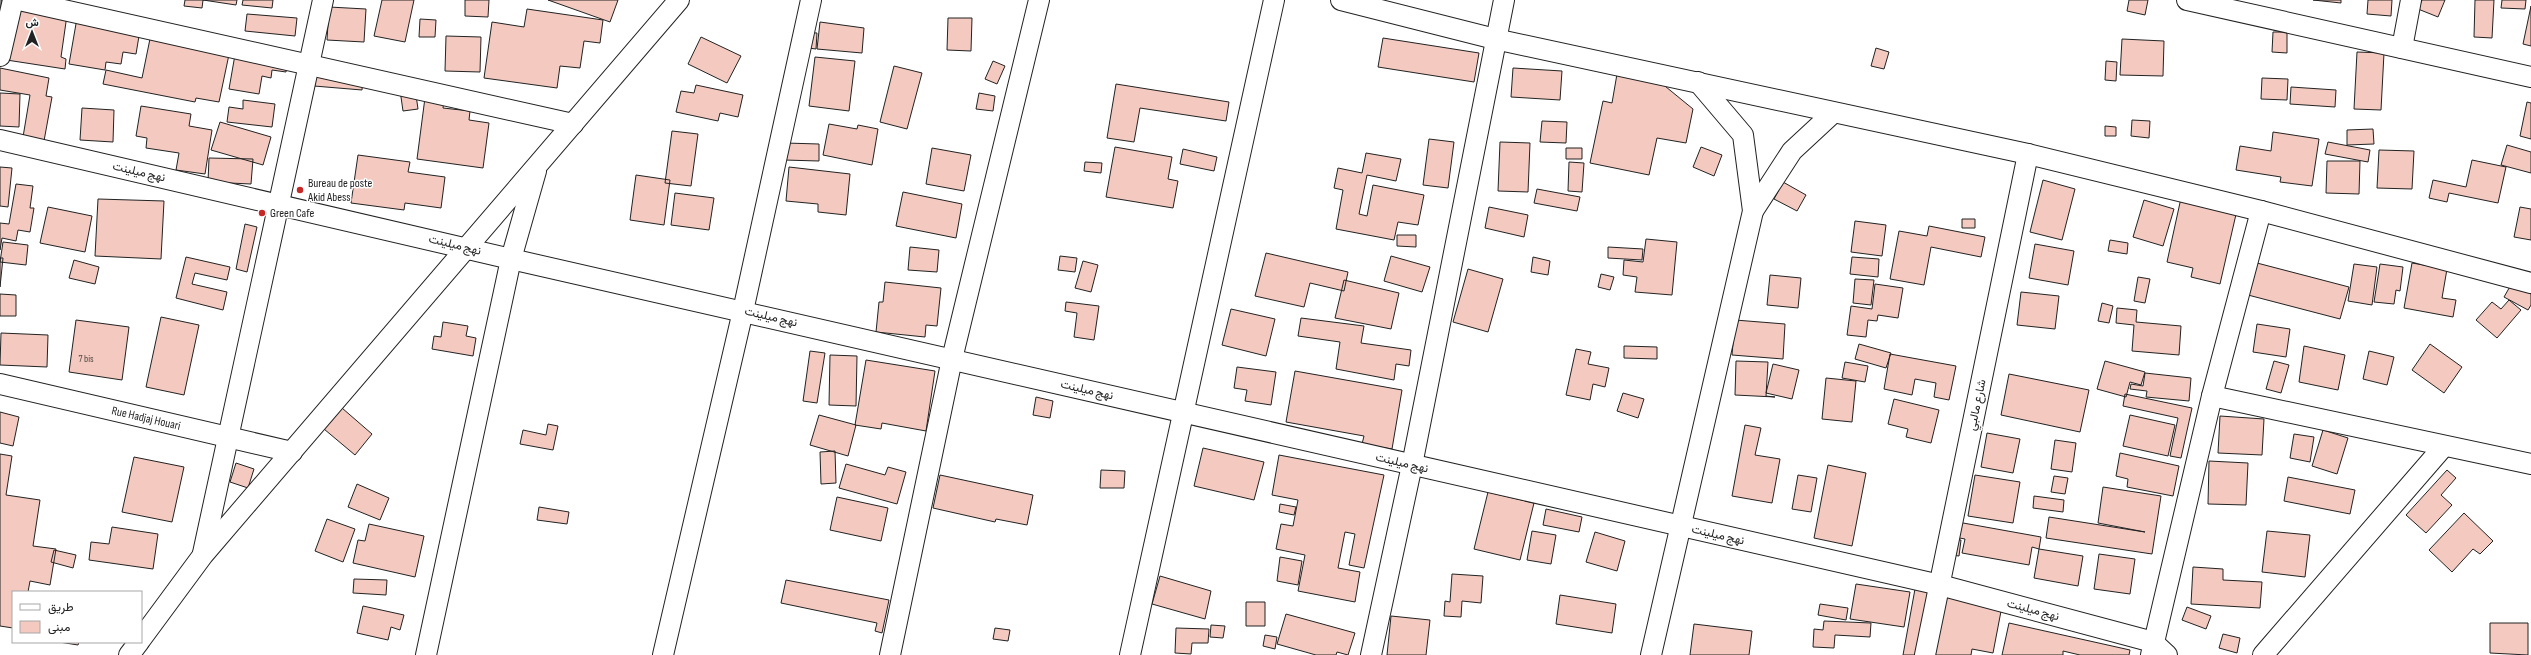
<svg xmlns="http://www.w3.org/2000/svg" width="2531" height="655" viewBox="0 0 2531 655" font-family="'Sofia Sans Condensed',Vazirmatn,sans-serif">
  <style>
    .building { fill: #f3c9c0; stroke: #222 }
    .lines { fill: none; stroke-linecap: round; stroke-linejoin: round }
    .street-casing { stroke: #222; stroke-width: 22 }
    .street { stroke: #fff; stroke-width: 20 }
    .poi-dot { fill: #c62828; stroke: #fff; stroke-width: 1.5 }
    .labels { text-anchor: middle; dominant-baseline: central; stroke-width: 3; stroke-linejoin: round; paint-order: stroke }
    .number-label { font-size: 10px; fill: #564c4a }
    .street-label { font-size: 12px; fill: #222; stroke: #fff }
    .poi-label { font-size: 12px; fill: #222; stroke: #fff; text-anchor: start }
  </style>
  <rect width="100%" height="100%" fill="#fff"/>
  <path class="building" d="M1,0H29L67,15L61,57L66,59L65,69L0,59Z
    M185,0H237L236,5L203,0L202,8L184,6Z
    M243,0H273L272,8L242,5Z
    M382,0H414L405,42L374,36Z
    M465,0H489L488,17L465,16Z
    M548,0H618L610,22Z
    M2129,0H2148L2145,15L2127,11Z
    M2313,0H2341V3Z
    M2368,0H2392L2391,16L2367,14Z
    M2422,0H2445L2438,17L2418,9Z
    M2475,0H2494L2492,38L2474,37Z
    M2502,0H2526L2525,9L2501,8Z
    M2531,6V46L2523,44Z
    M329,7L366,9L364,42L327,40Z
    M527,9L603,20L600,43L584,41L580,68L560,66L557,88L484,78L492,22L524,27Z
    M247,14L297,18L295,36L245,31Z
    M77,18L140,30L136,54L123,52L121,64L106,62L105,70L69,64Z
    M948,18H972L971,51L947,50Z
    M420,19L436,20L435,37H419Z
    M820,22L864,28L862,53L817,49Z
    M152,29L231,45L219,102L196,98L195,102L103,84L106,70L142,78Z
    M803,32L817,33L816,49L801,47Z
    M2273,32H2287V53L2272,52Z
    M446,36L481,37L480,72L445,71Z
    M701,37L741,56L727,83L688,64Z
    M1383,38L1479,53L1474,82L1378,67Z
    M2122,39L2164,41L2163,76L2120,75Z
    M1876,48L1889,52L1884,69L1871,66Z
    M236,49L288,58L286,72L272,70L271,78L262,76L259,94L229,89Z
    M2357,52L2384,53L2381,110L2354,109Z
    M815,57L855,61L849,111L809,106Z
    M993,61L1005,66L997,84L985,79Z
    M2106,61L2117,62L2116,81L2105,80Z
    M304,62L364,67L362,90L302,85Z
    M894,66L922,73L907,129L880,122Z
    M0,68L49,78L46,96L52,97L44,141L23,137L30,95L0,90Z
    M1513,68L1562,71L1560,100L1511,97Z
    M1617,74L1660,82L1693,109L1686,143L1657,138L1649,175L1590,163L1603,101L1612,103Z
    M2262,78L2288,79L2287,100L2261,99Z
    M1116,84L1229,102L1226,121L1140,108L1134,142L1107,138Z
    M696,85L743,95L738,117L720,113L718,121L676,112L681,91L694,93Z
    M2291,87L2336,90L2335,107L2290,104Z
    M415,88L418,109L403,111L400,90Z
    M426,90L445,93L443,108L470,111L469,120L489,123L483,168L417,159Z
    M0,93L20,94L19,127L0,126Z
    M979,93L995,96L993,111L976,109Z
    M243,100L275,104L272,127L227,122L229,107L243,109Z
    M2527,102L2531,103V139L2520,136Z
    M141,106L191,114L189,126L212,130L205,174L176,170L179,153L146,148L147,138L136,136Z
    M82,108L114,110L113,142L80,140Z
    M2132,120L2150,121L2149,138L2131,136Z
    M1542,121L1567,122L1566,143L1540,142Z
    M220,122L271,137L263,165L211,150Z
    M829,124L857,129L858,125L878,129L872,165L823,155Z
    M2105,126L2116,127V136H2105Z
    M2373,129L2374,144L2347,145V130Z
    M672,131L698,134L691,186L665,183Z
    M2273,132L2319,139L2312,186L2280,182L2281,177L2236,170L2240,146L2271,151Z
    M1429,139L1454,142L1448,188L1423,185Z
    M1500,142L1530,143L1528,192L1498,191Z
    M2328,142L2370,150L2368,162L2325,154Z
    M785,143L819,144V161L784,160Z
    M2507,145L2531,152V173L2501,165Z
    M1115,147L1172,157L1168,179L1178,181L1173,208L1106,197Z
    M1701,147L1722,155L1714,176L1693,167Z
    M932,148L971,155L964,191L926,184Z
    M1566,148H1582V159H1566Z
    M1183,149L1217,157L1214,171L1180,164Z
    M2379,150L2414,151L2412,189L2377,188Z
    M1366,153L1401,159L1396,181L1367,175L1359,214L1367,216L1373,185L1424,195L1418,225L1398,222L1394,240L1336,229L1343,190L1334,188L1338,168L1362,173Z
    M358,155L410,162L408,172L445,177L441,208L405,203L404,210L351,203Z
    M209,158L253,159L251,184L208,182Z
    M2472,160L2506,167L2498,203L2449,193L2447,202L2429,198L2433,180L2466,187Z
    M2327,161H2360L2359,194L2326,193Z
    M1085,162L1102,163L1101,173L1084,171Z
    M1569,162L1584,163L1582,192L1568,191Z
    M0,167L12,168L8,207L0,206Z
    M789,167L850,174L846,215L818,212V204L786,201Z
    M636,175L670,180L664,225L630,220Z
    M2043,180L2075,189L2062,240L2030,232Z
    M1783,182L1806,195L1797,211L1774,199Z
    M16,184L33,186L30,208H34L30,232L18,230L16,241L2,238L0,250V223L9,224Z
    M1537,189L1580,197L1577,211L1534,203Z
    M903,192L962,204L956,238L896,226Z
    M675,193L714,198L709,230L671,225Z
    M2181,198L2237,210L2220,284L2191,277L2193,268L2167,262Z
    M98,199L164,201L161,259L95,256Z
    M2144,200L2174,209L2163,246L2133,237Z
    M48,207L92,216L85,252L40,243Z
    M1489,207L1528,215L1524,237L1485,228Z
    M2520,207L2531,209V240L2514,237Z
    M1962,219H1975V228H1962Z
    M1855,221L1886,225L1882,256L1851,252Z
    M245,224L257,227L247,272L236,269Z
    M1929,226L1985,237L1981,257L1931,247L1924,285L1890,279L1899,231L1927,236Z
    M1397,235H1416V247L1397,246Z
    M1646,239L1677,242L1672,295L1635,292L1637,277L1623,275L1624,260L1643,262Z
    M2110,240L2128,243L2127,254L2108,251Z
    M3,242L28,245L26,265L0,262Z
    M2035,244L2074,251L2068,285L2029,278Z
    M910,247L939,250L937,272L908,270Z
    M1608,247L1643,249L1642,260L1608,258Z
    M1266,253L1348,272L1344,291L1310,283L1304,307L1255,296Z
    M1060,256L1077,258L1075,272L1058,270Z
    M1391,256L1430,267L1422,292L1384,281Z
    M186,257L230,267L227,280L195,273L192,284L227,292L223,310L176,298Z
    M1533,257L1550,261L1548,275L1531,272Z
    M1852,257L1879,259L1878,277L1850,274Z
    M0,258H3L0,287Z
    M74,260L99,267L95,284L69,278Z
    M1083,261L1098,265L1091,292L1075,288Z
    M2257,263L2349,287L2340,319L2248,295Z
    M2412,263L2447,269L2442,298L2456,300L2453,317L2404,308Z
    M2354,264L2377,267L2372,305L2348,301Z
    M2380,264L2403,267L2400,291L2396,290L2394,304L2374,302Z
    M1468,269L1503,279L1488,332L1453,322Z
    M1601,274L1614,277L1610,290L1598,287Z
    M1770,275L1801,278L1798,308L1767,305Z
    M2138,277L2150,279L2145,303L2134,301Z
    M1855,279L1874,280L1871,305L1853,303Z
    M1344,280L1399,293L1391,329L1335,318Z
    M885,282L941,288L937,326L926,325L925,337L876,332L879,302H883Z
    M2512,283L2531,294V305L2528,310L2504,297Z
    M1875,284L1903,288L1898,318L1878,315L1877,321L1868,320L1866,337L1847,335L1851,306L1872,309Z
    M2021,292L2059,296L2055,329L2017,325Z
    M0,294L16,295V316H0Z
    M2509,300L2521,310L2497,338L2476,320L2492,302L2501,309Z
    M1066,302L1099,306L1094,340L1074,337L1077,313L1065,311Z
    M2102,303L2113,306L2109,323L2098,321Z
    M2117,308L2137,310L2136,322L2181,326L2179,355L2132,351L2134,325L2116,323Z
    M1231,309L1275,319L1266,356L1222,345Z
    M161,317L199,325L184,395L146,387Z
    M1301,318L1364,326L1361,343L1411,350L1409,366L1396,364L1394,380L1336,369L1340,342L1298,336Z
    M76,320L129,327L122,380L69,372Z
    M1735,320L1785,324L1783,359L1732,355Z
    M443,322L468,326L466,336L476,338L473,356L432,349L434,336L441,337Z
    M2257,324L2290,329L2286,357L2253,352Z
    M1,333L48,335L47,367L0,365Z
    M1859,344L1891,353L1886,368L1855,359Z
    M2430,344L2462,367L2444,393L2412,370Z
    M1624,346L1657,347V359L1624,358Z
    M2304,346L2345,355L2338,390L2299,382Z
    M1576,349L1591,352L1588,364L1609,368L1605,387L1593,384L1590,400L1566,395Z
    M810,351L825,353L817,403L803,401Z
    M2369,351L2394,357L2387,385L2363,379Z
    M1890,354L1956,366L1949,400L1934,397L1936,383L1915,379L1912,395L1884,389Z
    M830,355L857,356L856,406L829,405Z
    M866,360L935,371L926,431L882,423L881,429L855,425Z
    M1736,361L1768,362L1766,396L1775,397L1735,395Z
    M2105,361L2145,372L2141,385L2130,382L2126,397L2097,389Z
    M2274,361L2289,365L2281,393L2266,389Z
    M1845,362L1868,366L1865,382L1842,378Z
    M1773,364L1799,370L1792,399L1766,393Z
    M1237,367L1276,372L1271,405L1245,401L1247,390L1234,388Z
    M1295,371L1402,390L1392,449L1362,444L1364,436L1286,422Z
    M2145,373L2191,378L2189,401L2146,397L2147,391L2130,389L2131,384L2143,386Z
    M2009,374L2089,390L2080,432L2001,415Z
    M1826,378L1856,381L1852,422L1822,419Z
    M1623,393L1644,399L1638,418L1617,411Z
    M2125,394L2192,408L2181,458L2170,456L2178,418L2123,406Z
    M1036,397L1053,401L1050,418L1033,415Z
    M1894,399L1939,410L1931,443L1906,437L1908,429L1888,424Z
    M342,408L372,434L355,455L324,429Z
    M0,412L19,417L13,446L0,443Z
    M819,415L856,425L848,456L810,445Z
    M2130,415L2175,425L2168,456L2123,446Z
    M2220,416L2264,419L2262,455L2218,453Z
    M548,424L558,426L553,450L520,444L523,430L546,435Z
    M1745,425L1761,428L1755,455L1780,459L1772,503L1732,496Z
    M2323,430L2348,438L2337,474L2312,466Z
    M1987,433L2020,439L2013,473L1981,467Z
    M2294,434L2314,437L2310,462L2290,458Z
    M2055,440L2076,443L2072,472L2051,469Z
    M1203,448L1264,462L1254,500L1194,486Z
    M835,451L836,483L821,484L820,452Z
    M2120,453L2179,466L2173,496L2127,487L2128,479L2116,476Z
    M0,454L12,456L6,495L40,500L33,546L56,549L50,585L30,581L28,592H13V628L0,626Z
    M1279,455L1384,475L1364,568L1349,565L1355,534L1345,532L1338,568L1360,572L1355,602L1298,591L1305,555L1276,549L1281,524L1293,526L1298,500L1272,495Z
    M134,457L184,467L172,522L122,512Z
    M2209,461L2248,463L2246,505L2208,504Z
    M236,463L254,469L248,488L230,482Z
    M846,464L885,475L888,467L906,472L897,504L839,488Z
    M1828,465L1866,473L1852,546L1814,538Z
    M1101,470L1125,471L1124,488H1100Z
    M2447,470L2456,478L2441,495L2452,505L2426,533L2406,515Z
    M940,475L1033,495L1027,525L996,519L995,522L933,508Z
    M1798,475L1817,478L1811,512L1792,509Z
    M1975,475L2020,482L2013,523L1968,516Z
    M2054,476L2068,478L2065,494L2051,492Z
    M2288,477L2355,490L2350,514L2284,501Z
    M357,484L389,498L380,520L348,507Z
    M2103,487L2161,496L2152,554L2046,538L2049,517L2145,532L2098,523Z
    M1488,492L1534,503L1520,560L1474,549Z
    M2034,496L2064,500L2063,512L2033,508Z
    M837,497L888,508L881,541L830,530Z
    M1280,504L1296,507L1294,515L1279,512Z
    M539,507L569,512L567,524L537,520Z
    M1546,509L1582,517L1579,532L1543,525Z
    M2464,513L2493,541L2480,554L2473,549L2452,572L2429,550Z
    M327,519L355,529L343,562L315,551Z
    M1952,521L2041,537L2039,549L2032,547L2029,565L1962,553L1965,539L1949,536Z
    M369,524L424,536L415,577L353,563L358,540L365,541Z
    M112,527L158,534L153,569L89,560L91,542L109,544Z
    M1532,531L1556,535L1551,564L1527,560Z
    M2267,531L2310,535L2305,577L2262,572Z
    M1595,532L1625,541L1617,571L1586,562Z
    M1954,539L1961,540L1959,556L1952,555Z
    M2039,549L2083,556L2078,586L2034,578Z
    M54,550L76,555L73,568L51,562Z
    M2099,554L2135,559L2130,594L2094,589Z
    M1280,557L1302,561L1298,585L1277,581Z
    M2193,567L2223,569V580L2262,582L2260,608L2191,604Z
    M1452,574L1483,576L1481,603L1462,601L1461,617L1444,616L1445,601L1450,602Z
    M1160,576L1211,591L1205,619L1152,604Z
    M354,579L387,580L386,595L353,593Z
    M786,580L889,600L882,633L875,631L877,623L781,603Z
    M1856,584L1910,592L1904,627L1850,619Z
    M1915,589L2002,606L1993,653L1972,649L1971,655H1903Z
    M1560,595L1616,604L1612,633L1556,624Z
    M1246,602H1265V626H1246Z
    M1820,604L1848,608L1846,620L1818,615Z
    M363,606L404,615L400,630L391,627L388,640L357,633Z
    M2187,607L2211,616L2206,629L2182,620Z
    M1286,614L1355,633L1348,655L1337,652L1336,655H1316L1277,644Z
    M1391,616L1430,620L1426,655H1387Z
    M1824,621L1871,623L1870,637L1835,635L1834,648L1813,647L1814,629L1823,630Z
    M2009,623L2130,650L2129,655H2080L2063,651V655H2002Z
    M2490,623H2528V655L2490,653Z
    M1694,624L1752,631L1749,655H1690Z
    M1211,625L1225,626L1223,638L1210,637Z
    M995,628L1010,630L1008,641L993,639Z
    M1176,628L1209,629L1208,643H1192L1191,654L1175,653Z
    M2223,634L2240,638L2237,653L2219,648Z
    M1265,635L1277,637L1275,649L1263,646Z
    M59,642H79L78,645Z"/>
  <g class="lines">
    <defs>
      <g id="street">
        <path d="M19,0L573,124"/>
        <path d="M1341,0L1495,39L2028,154L2261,211L2531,283"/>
        <path d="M2187,0L2531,77"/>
        <path d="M2402,48L2411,0"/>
        <path d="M0,56L13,0"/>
        <path d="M0,140L511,259L1940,585L2153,642L2167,655"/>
        <path d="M1753,211L1792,151L1833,113"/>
        <path id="s1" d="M0,384L292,452"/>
        <path d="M2212,396L2531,464"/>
        <path d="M203,553L323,0"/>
        <path d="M141,639L203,555L679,0"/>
        <path d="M129,655L139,642"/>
        <path d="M426,655L511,259L536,171"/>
        <path d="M663,655L743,311L811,0"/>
        <path d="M890,655L952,359L1039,0"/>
        <path d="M1130,655L1274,0"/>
        <path d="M1371,655L1412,465L1504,0"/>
        <path d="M1651,655L1753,211L1743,135L1698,82"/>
        <path d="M1925,655L2028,154"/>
        <path d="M2151,655L2212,396L2261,211"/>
        <path d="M2263,655L2444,446"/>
      </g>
    </defs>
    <use href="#street" class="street-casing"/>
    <use href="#street" class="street"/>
  </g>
  <g class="poi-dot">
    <circle cx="300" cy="190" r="4"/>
    <circle cx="262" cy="213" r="4"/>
  </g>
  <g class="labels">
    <g class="number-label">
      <text x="86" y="359">7 bis</text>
    </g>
    <g class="street-label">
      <text transform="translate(139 172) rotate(13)">نهج ميلينت</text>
      <text transform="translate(455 245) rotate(14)">نهج ميلينت</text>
      <text transform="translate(771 317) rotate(13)">نهج ميلينت</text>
      <text transform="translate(1087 390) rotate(13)">نهج ميلينت</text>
      <text transform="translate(1977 405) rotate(-78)">شارع مالبي</text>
      <text stroke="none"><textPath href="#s1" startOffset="150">Rue Hadjaj Houari</textPath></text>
      <text transform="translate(1402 463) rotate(13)">نهج ميلينت</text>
      <text transform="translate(1718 535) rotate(13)">نهج ميلينت</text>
      <text transform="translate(2033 610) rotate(15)">نهج ميلينت</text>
    </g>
    <g class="poi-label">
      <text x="308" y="183">Bureau de poste<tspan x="308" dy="14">Akid Abess</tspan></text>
      <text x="270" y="213">Green Cafe</text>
    </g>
  </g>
  <rect x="12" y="591" width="130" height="52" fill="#ffffff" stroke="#a7a7a7"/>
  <rect x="20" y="604" width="20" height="6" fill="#ffffff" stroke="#a7a7a7"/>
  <text x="48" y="611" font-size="12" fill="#222222">طريق</text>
  <rect x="20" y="621" width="20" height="12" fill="#f3c9c0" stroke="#a7a7a7"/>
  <text x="48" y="631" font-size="12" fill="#222222">مبنى</text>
  <g transform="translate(32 32)" stroke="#ffffff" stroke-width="3" paint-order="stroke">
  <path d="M0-3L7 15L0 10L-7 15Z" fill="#222222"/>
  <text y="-6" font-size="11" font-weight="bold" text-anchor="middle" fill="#222222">ش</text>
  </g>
</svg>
